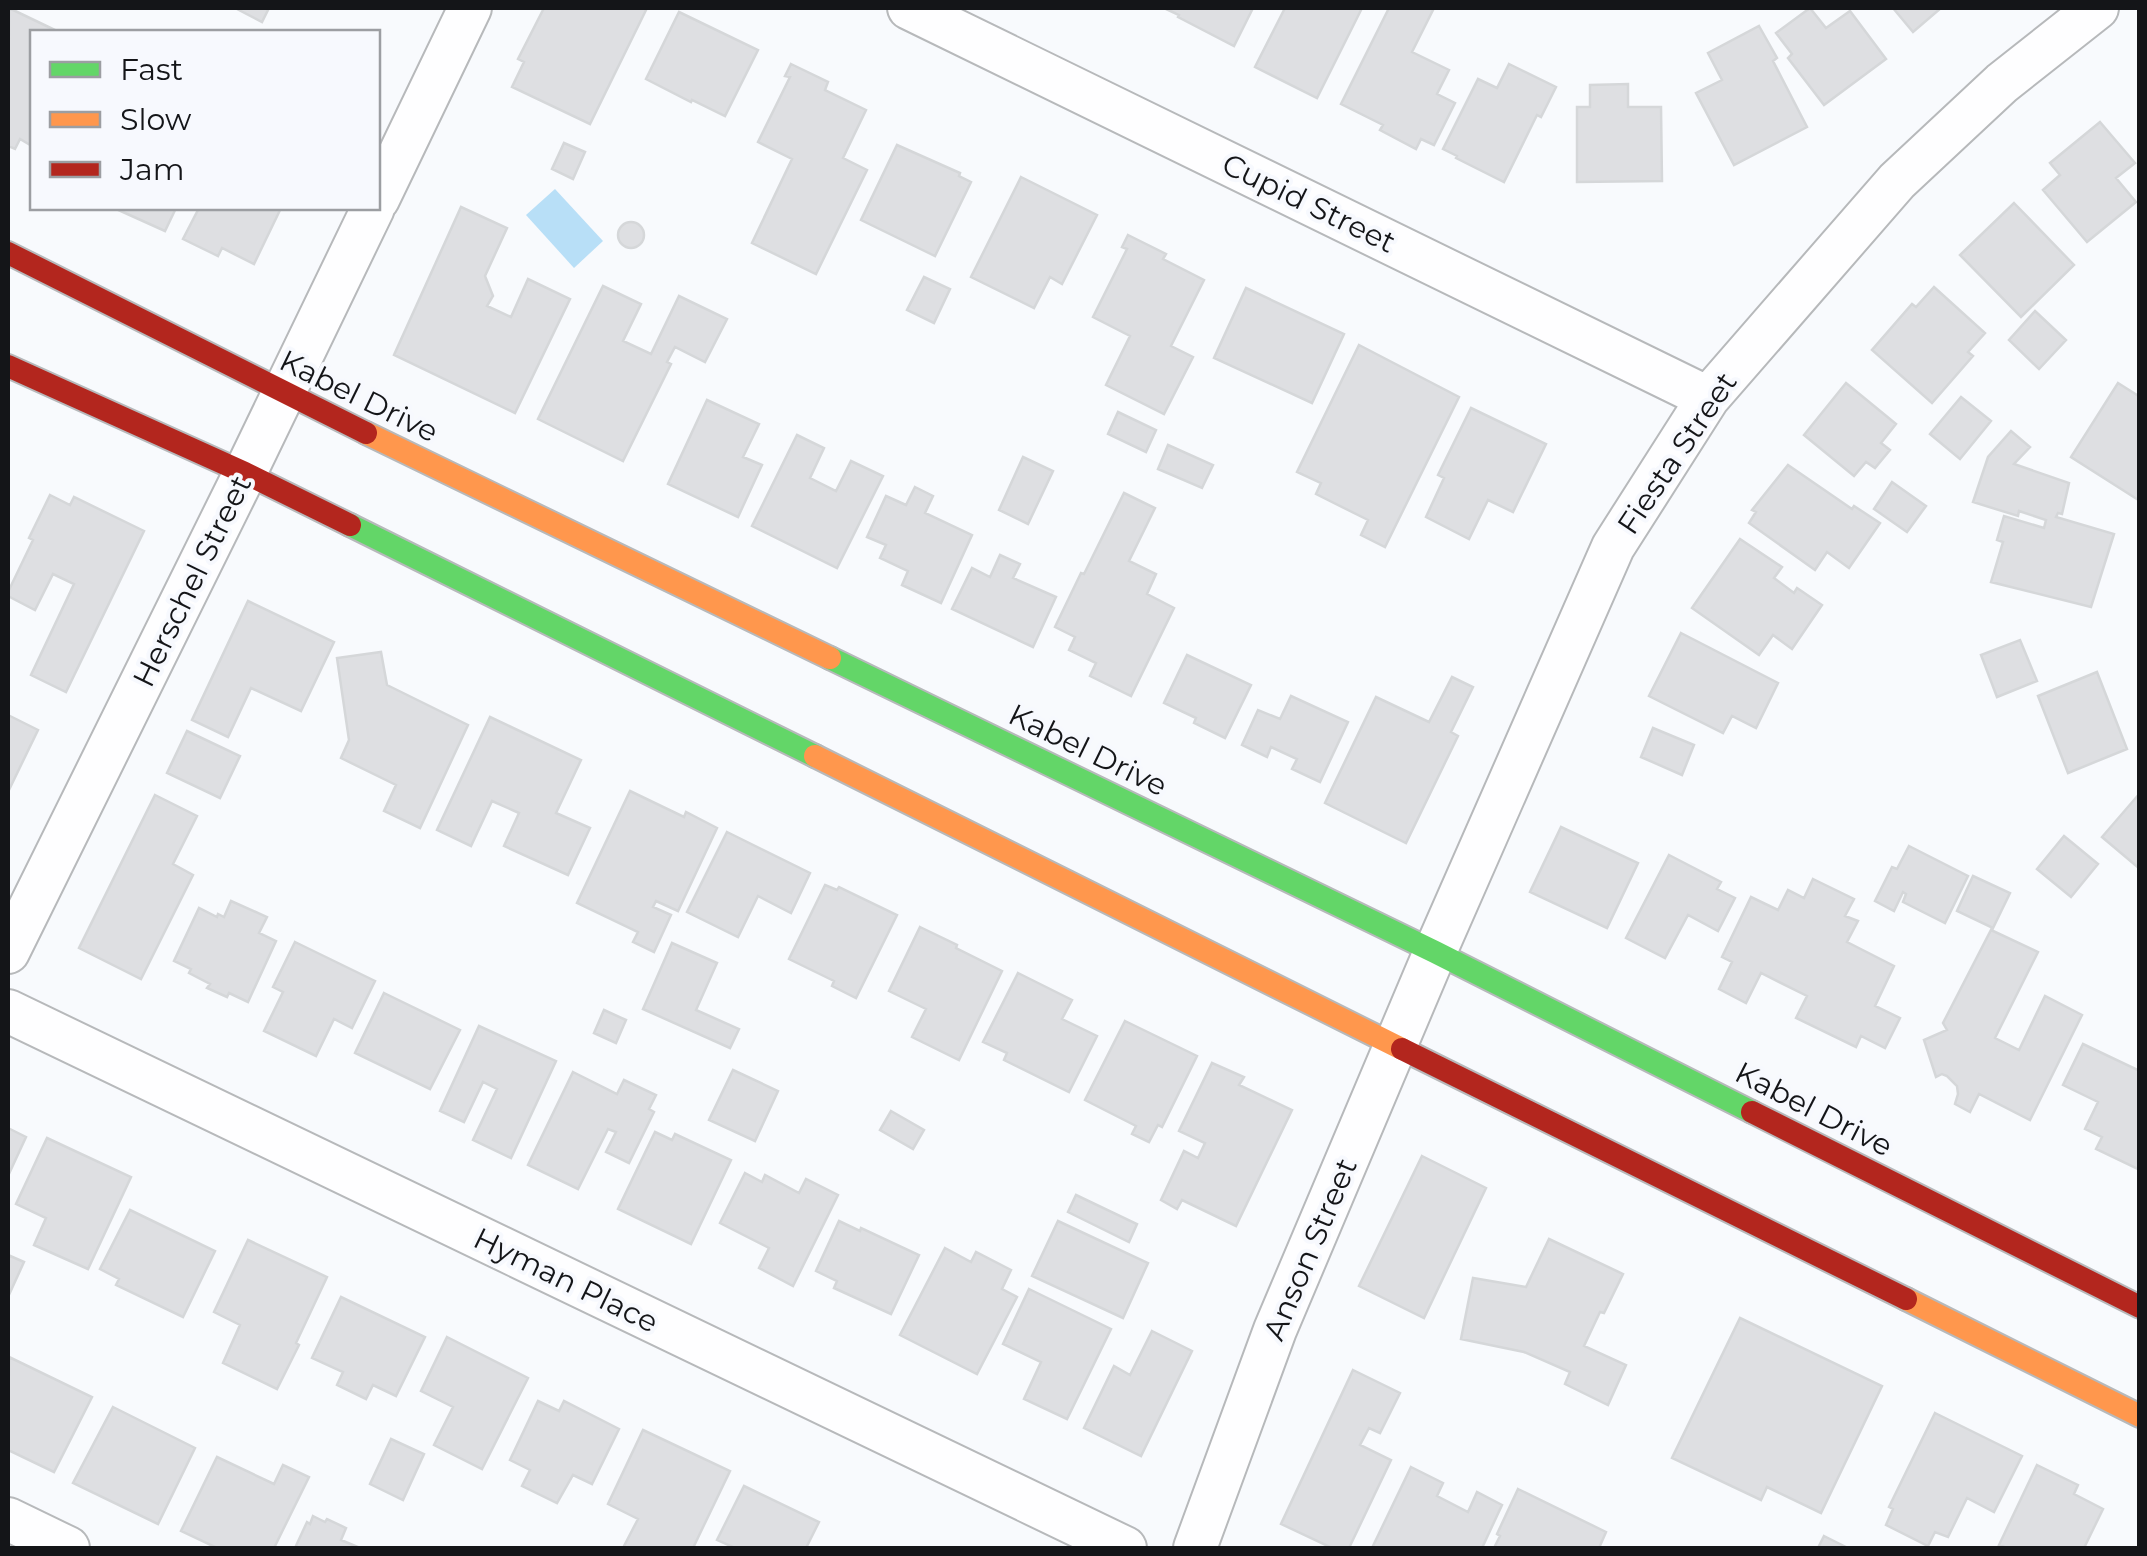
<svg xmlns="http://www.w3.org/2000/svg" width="2147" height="1556" viewBox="0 0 2147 1556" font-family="Montserrat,sans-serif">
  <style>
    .water { fill: #b8dff7 }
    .building { fill: #dedfe2; stroke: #d5d7d9; stroke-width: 2.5 }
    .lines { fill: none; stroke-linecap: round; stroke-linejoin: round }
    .street-casing { stroke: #b7b9bb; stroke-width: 46 }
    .fast-casing { stroke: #b7b9bb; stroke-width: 26 }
    .slow-casing { stroke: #b7b9bb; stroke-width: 26 }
    .jam-casing { stroke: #b7b9bb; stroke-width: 26 }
    .street { stroke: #fefeff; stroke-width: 42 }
    .fast { stroke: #63d668; stroke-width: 22 }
    .slow { stroke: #ff974d; stroke-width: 22 }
    .jam { stroke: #b3261e; stroke-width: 22 }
    .labels { text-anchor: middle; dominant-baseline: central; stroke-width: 8; stroke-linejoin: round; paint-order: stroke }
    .street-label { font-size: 30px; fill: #141518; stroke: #f7f9fe }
  </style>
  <rect width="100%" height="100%" fill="#f8fafd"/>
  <path class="water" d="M555,189L603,241L574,268L526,215Z"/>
  <path class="building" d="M9,8L59,32H32V146L20,139L15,149L8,146Z
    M238,8H269L262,22L237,9Z
    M544,8H647L590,124L512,87L524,62L518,59Z
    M1164,8H1253L1234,46L1178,17L1179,15Z
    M1285,8H1362L1317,98L1255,67Z
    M1389,8H1434L1412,52L1449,70L1437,94L1455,103L1434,145L1421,139L1416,149L1380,130L1383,125L1341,104Z
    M1810,8L1826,28L1850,11L1886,59L1824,105L1788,58L1792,54L1776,33Z
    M1893,8H1941L1913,32Z
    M679,12L758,50L725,116L692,100L691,102L646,79Z
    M1759,26L1777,58L1773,61L1807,127L1734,165L1696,93L1722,80L1708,53Z
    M791,64L828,82L825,90L866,110L843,158L867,170L816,274L752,243L792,159L758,142L790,77L785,76Z
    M1509,64L1556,87L1541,117L1537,115L1504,182L1456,158L1457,156L1443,149L1478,79L1497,88Z
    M1628,84V107H1661L1662,181L1577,182V107H1590V85Z
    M2100,122L2135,163L2116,178L2136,202L2087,242L2043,190L2060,175L2050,163Z
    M564,143L585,152L573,179L552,169Z
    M897,145L960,173L959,176L971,182L935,256L861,220Z
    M1021,177L1097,215L1062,284L1050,277L1034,308L971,277Z
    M2014,203L2074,265L2021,317L1960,255Z
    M461,207L507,228L485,276L493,296L487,306L511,317L528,279L570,299L515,413L394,355Z
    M114,208H176L165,231Z
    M199,208H281L254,264L222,248L218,256L183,239Z
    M618 235a13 13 0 1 1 26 0a13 13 0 1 1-26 0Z
    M1128,235L1166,254L1163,259L1204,280L1171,346L1193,357L1164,414L1106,385L1130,336L1093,317L1127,249L1122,247Z
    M924,277L950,289L934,323L907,310Z
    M603,286L641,304L623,341L651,354L679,296L727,319L705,362L675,347L667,362L671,364L623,461L538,419Z
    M1934,287L1985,333L1968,352L1973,356L1932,403L1872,350L1912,304L1916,307Z
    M1246,288L1344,334L1312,403L1214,358Z
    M2035,311L2066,340L2039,369L2009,340Z
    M1359,345L1459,397L1385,547L1361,535L1368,520L1316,494L1321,483L1297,472Z
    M1846,383L1896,424L1881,443L1890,450L1875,468L1866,462L1854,476L1804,435Z
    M2118,383L2140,397V501L2071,457Z
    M1961,397L1991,421L1960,459L1930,434Z
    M707,400L759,424L743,457L762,465L738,517L668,484Z
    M1471,408L1546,444L1513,512L1488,500L1469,539L1426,517L1444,478L1438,475Z
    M1118,412L1156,430L1146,452L1108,434Z
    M2011,431L2030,447L2014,464L2069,483L2062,514L2058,513L2056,517L2114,534L2091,607L1991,582L2003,542L1997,540L2004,516L2044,528L2046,520L2019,511L2018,516L1973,502L1988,457Z
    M797,435L824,448L810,478L836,491L851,461L883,476L837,568L752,526Z
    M1168,445L1213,465L1202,488L1158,469Z
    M1023,457L1053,471L1028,524L999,510Z
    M1788,465L1852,509L1854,506L1880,523L1849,568L1827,552L1815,570L1749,523L1756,512L1752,510Z
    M1892,482L1926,506L1907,532L1874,509Z
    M915,487L933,496L925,513L972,535L941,603L902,585L908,571L880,558L886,545L867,537L886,496L906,505Z
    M1124,493L1155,508L1129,561L1156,574L1147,594L1174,608L1131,696L1090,676L1096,663L1069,650L1075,637L1055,627L1081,573L1084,574Z
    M50,495L70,505L74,497L144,531L66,692L31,675L74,584L53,574L35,610L8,596V592L33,540L29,538Z
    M1740,539L1782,567L1774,578L1794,593L1797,588L1822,605L1792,649L1773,635L1759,655L1692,608Z
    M1000,555L1020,564L1013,578L1056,597L1033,647L952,609L972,568L990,577Z
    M248,601L334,642L301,711L251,688L228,737L192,720Z
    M1681,633L1778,683L1756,728L1732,716L1723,733L1649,696Z
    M2020,640L2037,681L1997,697L1981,655Z
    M381,652L387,685L468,725L420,828L384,811L396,785L341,758L349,740L337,658Z
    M1187,655L1251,685L1225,738L1194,723L1196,718L1164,703Z
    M2097,672L2127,749L2068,773L2038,696Z
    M1452,677L1473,687L1451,732L1458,736L1406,843L1325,803L1376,697L1429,722Z
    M1291,696L1348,722L1320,782L1292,769L1297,759L1271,747L1267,757L1242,745L1258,710L1280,719Z
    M8,715L38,730L8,792Z
    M490,717L581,760L556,813L590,828L568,875L504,846L519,813L492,801L471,846L437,830Z
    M1653,728L1694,745L1682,775L1641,757Z
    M187,731L240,756L220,798L167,773Z
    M630,791L684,817L686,812L717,828L678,911L656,901L653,907L671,915L654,952L633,942L638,932L577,903Z
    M2140,793V869L2102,837Z
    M155,795L197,816L173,864L193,875L141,979L79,948Z
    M1561,827L1638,863L1607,928L1530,892Z
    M727,832L810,873L791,913L758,896L738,937L687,912Z
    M2064,836L2098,864L2071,897L2037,869Z
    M1909,846L1968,876L1945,923L1903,902L1906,894L1903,892L1894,911L1875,901L1892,867L1897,869Z
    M1669,855L1721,882L1717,889L1735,898L1718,931L1688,915L1665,958L1626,938Z
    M1973,876L2010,893L1993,928L1957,911Z
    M1813,879L1854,899L1845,916L1858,921L1847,942L1894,966L1875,1006L1900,1018L1885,1048L1861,1036L1856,1047L1796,1018L1807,996L1761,973L1746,1003L1719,989L1732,962L1722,957L1751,897L1778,910L1788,890L1804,898Z
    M825,885L837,890L839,887L897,915L856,998L832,986L834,981L789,959Z
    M231,901L267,917L259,933L276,941L248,1002L229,993L227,997L207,988L210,984L189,973L191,969L174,961L199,908L217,917L218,914L224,917Z
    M920,927L957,945L956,948L1002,971L959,1060L912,1037L926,1009L889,991Z
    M1991,930L2038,952L1995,1038L2019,1050L2045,996L2082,1015L2030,1120L1979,1094L1970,1112L1955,1104L1958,1094L1957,1086L1947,1076L1942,1074L1936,1077L1924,1040L1947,1030L1943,1023Z
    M295,942L375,981L352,1028L334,1019L316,1056L264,1031L283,992L273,987Z
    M672,943L717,963L696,1010L739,1029L730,1048L643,1009Z
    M1018,973L1072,1000L1062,1019L1097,1036L1069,1092L1004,1060L1007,1053L983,1042Z
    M384,993L460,1030L430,1089L355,1053Z
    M604,1010L626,1020L616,1043L594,1033Z
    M1125,1021L1197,1056L1162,1127L1158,1125L1149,1142L1132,1134L1136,1126L1085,1100Z
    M479,1026L556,1061L511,1158L473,1140L497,1089L483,1082L464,1122L440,1111Z
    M2083,1044L2140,1071V1170L2096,1149L2102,1137L2085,1129L2098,1102L2063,1085Z
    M1212,1063L1244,1077L1239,1085L1292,1110L1236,1226L1182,1200L1177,1209L1161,1200L1184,1151L1198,1158L1205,1143L1179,1131Z
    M733,1070L778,1091L755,1141L709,1120Z
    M573,1072L617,1094L624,1080L656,1095L649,1109L654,1112L629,1163L606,1152L616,1132L608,1129L578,1189L528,1165Z
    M891,1111L924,1130L913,1149L880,1130Z
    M8,1128L26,1137L8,1176Z
    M655,1132L672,1140L675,1134L731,1160L691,1244L618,1209Z
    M47,1138L131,1177L88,1269L34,1245L46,1218L16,1204Z
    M1422,1156L1486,1188L1424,1318L1359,1286Z
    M745,1173L762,1182L765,1175L799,1193L806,1179L838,1195L793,1286L759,1268L769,1248L720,1223Z
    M1076,1195L1137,1224L1129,1242L1068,1212Z
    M130,1210L215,1251L183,1317L116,1285L119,1279L100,1269Z
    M839,1221L860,1231L861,1228L919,1255L891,1314L834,1288L837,1281L816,1271Z
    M1058,1221L1148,1263L1123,1318L1032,1276Z
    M1549,1239L1623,1274L1604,1313L1600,1312L1584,1346L1626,1365L1608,1405L1565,1384L1570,1372L1524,1352L1461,1339L1473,1278L1526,1287Z
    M248,1240L327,1277L296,1343L299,1345L277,1389L223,1363L240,1325L214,1312Z
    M945,1248L971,1262L976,1252L1011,1270L1002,1289L1017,1297L977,1374L900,1335Z
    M8,1255L24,1262L8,1297Z
    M1029,1289L1111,1329L1067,1419L1024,1399L1041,1362L1003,1344Z
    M341,1297L425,1337L396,1396L373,1385L366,1399L337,1385L343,1372L312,1358Z
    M1740,1318L1882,1386L1821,1513L1767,1487L1761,1500L1672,1458Z
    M1152,1331L1192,1351L1141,1456L1084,1428L1114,1366L1130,1375Z
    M447,1337L528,1378L482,1469L434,1445L453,1407L421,1391Z
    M9,1357L92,1397L54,1472L8,1450Z
    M1353,1370L1400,1393L1380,1433L1369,1428L1360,1445L1391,1460L1349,1548H1332L1281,1524Z
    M538,1401L559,1411L564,1401L619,1429L592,1484L573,1475L557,1503L522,1486L530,1470L510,1460Z
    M113,1407L195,1448L158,1524L73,1483Z
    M1935,1413L2022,1456L1994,1512L1967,1498L1948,1537L1935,1532L1928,1546L1886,1525L1893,1509L1889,1507Z
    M643,1430L730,1471L693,1548H623L638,1519L608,1504Z
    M391,1439L424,1454L403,1500L370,1484Z
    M217,1457L274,1484L283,1465L309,1477L274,1548H217L181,1531Z
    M2037,1465L2078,1485L2074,1494L2103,1509L2084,1548H2007L1999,1545Z
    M1411,1467L1443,1483L1437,1496L1468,1512L1477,1492L1502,1505L1482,1548H1372Z
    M744,1486L819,1522L806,1548H735L717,1540Z
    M1518,1489L1606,1532L1599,1548H1494L1500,1536L1497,1534Z
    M313,1516L325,1522L327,1519L346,1528L341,1540L360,1548H295L307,1522L310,1524Z
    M1824,1536L1848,1548H1818Z"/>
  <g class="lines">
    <defs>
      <path id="street" d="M909,8L1708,398
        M378,199L470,8
        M8,952L245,473L373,208
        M8,1011L1125,1548
        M8,1519L68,1548
        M1195,1548L1275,1330L1435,952L1613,547L1708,398L1897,181L2002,83L2097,8"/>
      <path id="fast" d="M350,525L815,756
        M830,658L1435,952L1752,1112"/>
      <path id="slow" d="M366,433L830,658
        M815,756L1402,1049
        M1906,1299L2140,1416"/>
      <path id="jam" d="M8,253L366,433
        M8,366L245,473L350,525
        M1402,1049L1906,1299
        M1752,1112L2140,1307"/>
    </defs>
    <use href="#street" class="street-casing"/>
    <use href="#fast" class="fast-casing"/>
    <use href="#slow" class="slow-casing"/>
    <use href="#jam" class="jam-casing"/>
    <use href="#street" class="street"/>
    <use href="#fast" class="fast"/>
    <use href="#slow" class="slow"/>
    <use href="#jam" class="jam"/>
  </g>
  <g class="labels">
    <g class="street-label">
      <text transform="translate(1309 203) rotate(26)">Cupid Street</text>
      <text transform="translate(359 396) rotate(26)">Kabel Drive</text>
      <text transform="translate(1677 453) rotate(-56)">Fiesta Street</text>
      <text transform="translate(192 581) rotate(-64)">Herschel Street</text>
      <text transform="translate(1088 750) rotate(26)">Kabel Drive</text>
      <text transform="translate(1814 1109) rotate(27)">Kabel Drive</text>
      <text transform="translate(1310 1249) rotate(-67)">Anson Street</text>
      <text transform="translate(566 1280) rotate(26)">Hyman Place</text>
    </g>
  </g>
  <rect width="2147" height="1556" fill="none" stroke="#141518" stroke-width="20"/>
  <rect x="30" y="30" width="350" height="180" fill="#f7f9fe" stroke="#9c9ea2" stroke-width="2.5"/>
  <rect x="50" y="62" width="50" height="15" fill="#63d668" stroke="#9c9ea2" stroke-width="2.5"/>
  <text x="120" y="80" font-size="30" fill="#141518">Fast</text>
  <rect x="50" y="112" width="50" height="15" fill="#ff974d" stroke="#9c9ea2" stroke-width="2.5"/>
  <text x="120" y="130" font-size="30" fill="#141518">Slow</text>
  <rect x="50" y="162" width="50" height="15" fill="#b3261e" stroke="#9c9ea2" stroke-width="2.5"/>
  <text x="120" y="180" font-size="30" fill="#141518">Jam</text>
</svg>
